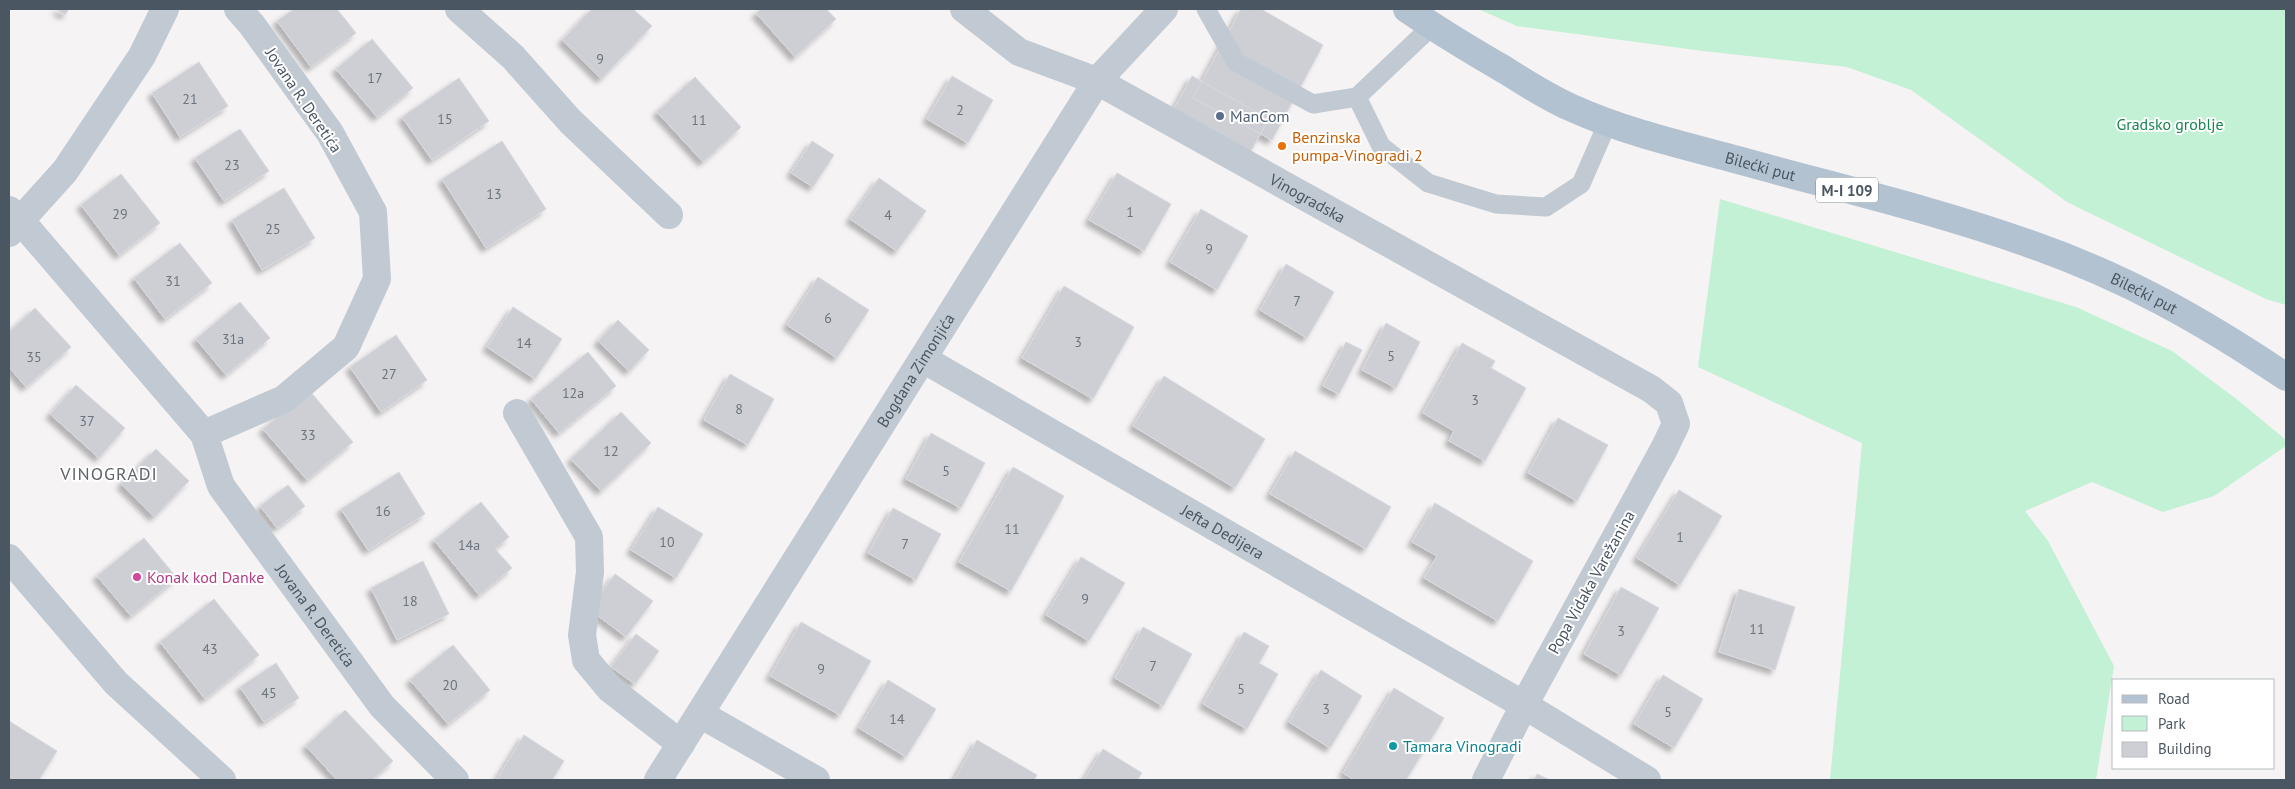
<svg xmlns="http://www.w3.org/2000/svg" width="2295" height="789" viewBox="0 0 2295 789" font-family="'PT Sans',sans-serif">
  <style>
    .green { fill: #c3f1d5 }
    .building { fill: #cdcfd5; stroke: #d7d9de; filter: url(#shadow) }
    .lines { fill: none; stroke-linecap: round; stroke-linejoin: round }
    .service { stroke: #c1cad2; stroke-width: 19 }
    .minor { stroke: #c1cad2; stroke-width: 28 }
    .primary { stroke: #b3c2d1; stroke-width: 28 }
    .service-dot { fill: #5c6f8a; stroke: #fff; stroke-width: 2 }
    .food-dot { fill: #e8710a; stroke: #fff; stroke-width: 2 }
    .hotel-dot { fill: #d1479c; stroke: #fff; stroke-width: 2 }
    .culture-dot { fill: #0f9aa8; stroke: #fff; stroke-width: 2 }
    .labels { text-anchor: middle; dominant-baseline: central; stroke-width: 4; stroke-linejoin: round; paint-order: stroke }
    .number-label { font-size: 14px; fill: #6b747e }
    .shield { fill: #fff; stroke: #808990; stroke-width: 1 }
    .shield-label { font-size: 15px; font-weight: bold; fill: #4a5661 }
    .street-label { font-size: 16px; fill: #4a5661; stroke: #fff }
    .service-label { font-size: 16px; fill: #4e5e75; stroke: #fff; text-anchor: start }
    .park-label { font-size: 16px; fill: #17864f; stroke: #fff }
    .food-label { font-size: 16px; fill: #c56008; stroke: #fff; text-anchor: start }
    .hotel-label { font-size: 16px; fill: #b23c85; stroke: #fff; text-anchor: start }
    .culture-label { font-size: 16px; fill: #0d838f; stroke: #fff; text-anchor: start }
    .neighbourhood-label { font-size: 18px; letter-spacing: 1px; fill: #5f6368; stroke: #fff }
  </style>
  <defs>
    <filter id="shadow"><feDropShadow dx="-4.5" dy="4.5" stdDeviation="2.5" flood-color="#0004"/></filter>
  </defs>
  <rect width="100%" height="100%" fill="#f5f3f3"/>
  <path class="green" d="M1478,9H2286V305L2266,299L2067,202L1911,90L1847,67L1703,51L1517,26Z
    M1720,199L2076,307L2172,351L2239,401L2286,440V446L2214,496L2163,512L2092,482L2025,511L2048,541L2114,666L2096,780H1830L1862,443L1698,367Z"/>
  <path class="building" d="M56,9H69L65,15Z
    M294,9H337L356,33L311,67L277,21Z
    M592,9H633L652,26L601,79L562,40Z
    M761,9H826L836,19L795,57L756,13Z
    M1241,9H1261L1323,45L1272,140L1193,98Z
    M372,39L413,88L377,117L336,69Z
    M199,62L228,106L180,137L152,93Z
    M952,76L993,100L968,143L927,119Z
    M1192,76L1269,119L1248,156L1171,114Z
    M695,77L741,127L703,162L657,112Z
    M459,78L489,121L432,160L402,117Z
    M240,129L269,171L224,201L195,158Z
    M502,141L546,209L486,248L442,179Z
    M812,141L834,155L813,187L791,173Z
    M1117,173L1171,204L1144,251L1089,220Z
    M121,174L160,223L119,255L81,205Z
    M879,178L926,211L897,251L850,219Z
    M284,188L315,238L262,270L232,220Z
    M1201,209L1248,236L1217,290L1170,262Z
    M180,243L212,283L165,319L134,278Z
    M1286,264L1334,292L1307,338L1260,310Z
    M818,277L869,310L837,358L787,325Z
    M1064,286L1134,327L1093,399L1022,358Z
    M240,302L270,338L226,375L196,339Z
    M513,307L562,339L535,379L487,347Z
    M35,308L71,347L26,387L9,367V332Z
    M618,320L649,350L629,371L598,341Z
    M1386,323L1420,342L1396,388L1362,370Z
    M396,335L427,380L381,412L350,367Z
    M1346,342L1362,350L1339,394L1323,386Z
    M1462,343L1495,361L1491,368L1526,388L1485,461L1449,441L1454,431L1423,413Z
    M588,352L616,386L559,433L531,399Z
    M730,374L774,399L748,445L704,420Z
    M1164,376L1265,439L1235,488L1133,426Z
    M76,385L125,428L99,458L50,414Z
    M309,390L353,442L307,480L263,429Z
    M621,412L651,443L601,491L571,459Z
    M1558,418L1608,445L1577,501L1528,473Z
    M931,433L985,463L961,508L906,479Z
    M156,449L189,481L154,517L121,484Z
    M1295,451L1391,507L1366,549L1270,494Z
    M1013,467L1064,496L1011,591L959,562Z
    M399,472L425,514L368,550L341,509Z
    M288,485L305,506L277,528L260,506Z
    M1679,490L1722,516L1680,585L1637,558Z
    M481,502L509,537L495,549L512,568L479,595L434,540Z
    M1435,503L1533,561L1498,621L1424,578L1437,556L1412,542Z
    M658,507L703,534L676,578L631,550Z
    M893,508L941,534L916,580L868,553Z
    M144,538L177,578L131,616L97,576Z
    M1081,557L1125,583L1089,641L1046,615Z
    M423,561L449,614L397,640L371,588Z
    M615,574L653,601L626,637L589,609Z
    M1621,587L1659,608L1621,675L1584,654Z
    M1739,589L1795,607L1775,670L1719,652Z
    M214,599L259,655L205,699L160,642Z
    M801,622L871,661L840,715L770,676Z
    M1143,627L1192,654L1163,706L1115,678Z
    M1244,632L1269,646L1259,663L1278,674L1247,729L1203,704Z
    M636,634L659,651L635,684L611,667Z
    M453,645L490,690L448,724L410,680Z
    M276,663L299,698L264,722L240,687Z
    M1321,670L1362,696L1330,748L1289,722Z
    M1663,675L1703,699L1674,748L1634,724Z
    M888,680L936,709L906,757L859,728Z
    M1394,688L1444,718L1406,780H1354L1343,773Z
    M345,710L393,761L372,780H337L306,746Z
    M9,721L57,751L39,780H9Z
    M524,735L564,761L552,780H499L497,779Z
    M977,740L1037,775L1034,780H954Z
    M1103,749L1142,773L1137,780H1084Z
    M1537,774L1550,780H1534Z"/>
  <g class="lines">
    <path class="service" d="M1206,9L1236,62L1313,104L1357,97L1432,26
      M1357,97L1381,146L1428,183L1496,204L1546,207L1581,184L1608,122"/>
    <g class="minor">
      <path d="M459,9L513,57L570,121L669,215"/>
      <path id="s1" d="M964,9L1019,52L1097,81L1651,389L1669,403L1676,424L1664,449L1524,705L1486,780"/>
      <path id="s2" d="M9,210L20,220L204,434L221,486L382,706L455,780"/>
      <path d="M9,233L65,171L142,56L165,9"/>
      <path id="s3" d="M923,359L1524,705L1647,780"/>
      <path d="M517,413L589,537L590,572L582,635L586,660L610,689L681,744"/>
      <path d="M204,434L284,399L346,347L377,279L373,212L330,133L252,25L238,9"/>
      <path d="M9,558L116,683L222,780"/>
      <path d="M700,714L816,780"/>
      <path id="s4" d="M658,780L1097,81L1164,9"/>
    </g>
    <path class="primary" id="s5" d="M1407,9C1439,31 1472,51 1505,70C1527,84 1549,98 1572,108C1625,132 1682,145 1738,160C1835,187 1935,210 2030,244C2125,277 2203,321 2286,377"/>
  </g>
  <circle class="service-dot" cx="1220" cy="116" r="5"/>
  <circle class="food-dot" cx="1282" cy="146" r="5"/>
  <circle class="hotel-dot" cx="137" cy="577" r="5"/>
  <circle class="culture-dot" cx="1393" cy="746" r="5"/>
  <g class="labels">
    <g class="number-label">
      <text x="600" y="59">9</text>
      <text x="375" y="78">17</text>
      <text x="190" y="99">21</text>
      <text x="960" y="110">2</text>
      <text x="445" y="119">15</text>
      <text x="699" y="120">11</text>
      <text x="232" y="165">23</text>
      <text x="494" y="194">13</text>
      <text x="1130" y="212">1</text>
      <text x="120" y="214">29</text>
      <text x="888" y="215">4</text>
      <text x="273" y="229">25</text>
      <text x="1209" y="249">9</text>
      <text x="173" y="281">31</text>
      <text x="1297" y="301">7</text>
      <text x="828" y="318">6</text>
      <text x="233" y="339">31a</text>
      <text x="1078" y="342">3</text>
      <text x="524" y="343">14</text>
      <text x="1391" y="356">5</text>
      <text x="34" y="357">35</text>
      <text x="389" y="374">27</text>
      <text x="573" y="393">12a</text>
      <text x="1475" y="400">3</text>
      <text x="739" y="409">8</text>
      <text x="87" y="421">37</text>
      <text x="308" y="435">33</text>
      <text x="611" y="451">12</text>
      <text x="946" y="471">5</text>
      <text x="383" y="511">16</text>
      <text x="1012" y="529">11</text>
      <text x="1680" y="537">1</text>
      <text x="667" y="542">10</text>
      <text x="905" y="544">7</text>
      <text x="469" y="545">14a</text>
      <text x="1085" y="599">9</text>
      <text x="410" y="601">18</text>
      <text x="1757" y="629">11</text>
      <text x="1621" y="631">3</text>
      <text x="210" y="649">43</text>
      <text x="1153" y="666">7</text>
      <text x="821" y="669">9</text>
      <text x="450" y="685">20</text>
      <text x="1241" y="689">5</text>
      <text x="269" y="693">45</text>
      <text x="1326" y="709">3</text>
      <text x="1668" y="712">5</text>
      <text x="897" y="719">14</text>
    </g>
    <rect class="shield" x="1816" y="177.5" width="62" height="25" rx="4"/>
    <g class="shield-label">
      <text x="1847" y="190">M-I 109</text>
    </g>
    <g class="street-label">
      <text transform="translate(304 100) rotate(56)">Jovana R. Deretića</text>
      <text stroke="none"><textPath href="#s5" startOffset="390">Bilećki put</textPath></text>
      <text stroke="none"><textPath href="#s1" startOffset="394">Vinogradska</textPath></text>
      <text stroke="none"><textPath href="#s5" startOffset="795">Bilećki put</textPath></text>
      <text stroke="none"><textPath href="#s4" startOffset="484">Bogdana Zimonjića</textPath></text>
      <text stroke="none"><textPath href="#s3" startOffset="346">Jefta Dedijera</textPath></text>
      <text transform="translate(1591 582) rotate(-61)">Popa Vidaka Varežanina</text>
      <text stroke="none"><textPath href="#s2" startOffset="512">Jovana R. Deretića</textPath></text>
    </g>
    <g class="service-label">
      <text x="1230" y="116">ManCom</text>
    </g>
    <g class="park-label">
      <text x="2170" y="124">Gradsko groblje</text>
    </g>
    <g class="food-label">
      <text x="1292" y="137">Benzinska<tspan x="1292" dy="18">pumpa-Vinogradi 2</tspan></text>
    </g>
    <g class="hotel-label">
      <text x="147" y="577">Konak kod Danke</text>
    </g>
    <g class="culture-label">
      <text x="1403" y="746">Tamara Vinogradi</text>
    </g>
    <g class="neighbourhood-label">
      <text x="109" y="473">VINOGRADI</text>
    </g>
  </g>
  <rect width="2295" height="789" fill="none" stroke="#4a5661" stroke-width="20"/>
  <rect x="2112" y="679" width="162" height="90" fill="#ffffff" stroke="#b7bbc0"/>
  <rect x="2122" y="695" width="25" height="8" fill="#b3c2d1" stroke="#b7bbc0"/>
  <text x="2158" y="704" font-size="15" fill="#4a5661">Road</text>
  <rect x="2122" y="716" width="25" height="15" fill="#c3f1d5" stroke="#b7bbc0"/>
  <text x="2158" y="729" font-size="15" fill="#4a5661">Park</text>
  <rect x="2122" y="742" width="25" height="15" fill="#cdcfd5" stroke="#b7bbc0"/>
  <text x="2158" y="754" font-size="15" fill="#4a5661">Building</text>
</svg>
